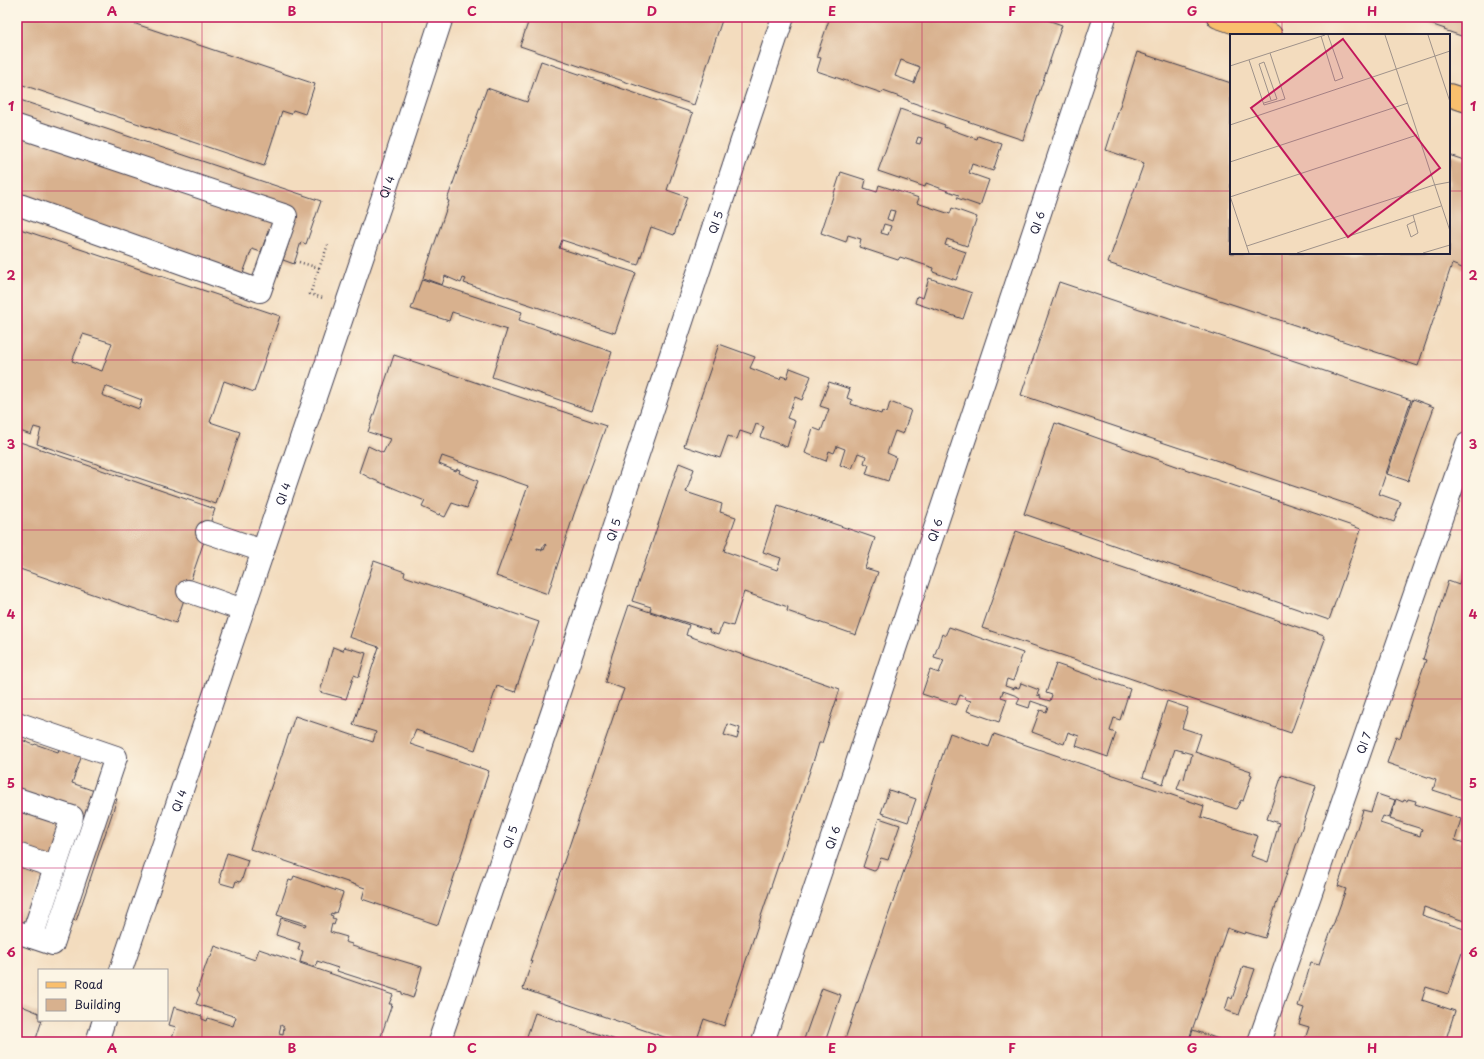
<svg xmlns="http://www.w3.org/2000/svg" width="1484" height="1059" viewBox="0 0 1484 1059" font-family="'Playpen Sans',sans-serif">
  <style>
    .building { fill: #d8b18e; fill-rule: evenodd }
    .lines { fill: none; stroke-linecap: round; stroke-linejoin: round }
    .minor-casing { stroke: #413e4f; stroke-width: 24 }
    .major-casing { stroke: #413e4f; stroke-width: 24 }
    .path { stroke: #413e4f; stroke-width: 2.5; stroke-dasharray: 1 3; stroke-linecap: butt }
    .minor { stroke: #fff; stroke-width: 22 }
    .major { stroke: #f9bf6d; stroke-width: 22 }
    .grid { fill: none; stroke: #c2185b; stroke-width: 1; stroke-opacity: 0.55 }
    .labels { text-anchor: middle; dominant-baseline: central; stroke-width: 4; stroke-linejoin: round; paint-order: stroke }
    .street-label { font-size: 11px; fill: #22223b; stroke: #fcf5e5 }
    .inset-road { fill: none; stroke: #9f928a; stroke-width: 1 }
    .view { fill: #c2185b; fill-opacity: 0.15; stroke: #c2185b; stroke-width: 2 }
    .inset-edge { fill: none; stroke: #22223b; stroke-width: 2 }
    .neatline { fill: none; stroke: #c2185b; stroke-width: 1.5 }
    .grid-label { font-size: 13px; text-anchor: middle; font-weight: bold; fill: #c2185b }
  </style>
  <rect width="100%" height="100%" fill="#fcf5e5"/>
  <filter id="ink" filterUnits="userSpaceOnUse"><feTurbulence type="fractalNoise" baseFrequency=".025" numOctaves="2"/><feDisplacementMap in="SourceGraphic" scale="8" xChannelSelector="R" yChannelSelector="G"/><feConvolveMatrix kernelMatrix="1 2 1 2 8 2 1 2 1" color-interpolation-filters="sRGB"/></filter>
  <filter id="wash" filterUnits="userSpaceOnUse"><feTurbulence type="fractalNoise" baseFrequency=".012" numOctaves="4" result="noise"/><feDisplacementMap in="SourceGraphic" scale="16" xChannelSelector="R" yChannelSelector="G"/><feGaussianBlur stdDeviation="0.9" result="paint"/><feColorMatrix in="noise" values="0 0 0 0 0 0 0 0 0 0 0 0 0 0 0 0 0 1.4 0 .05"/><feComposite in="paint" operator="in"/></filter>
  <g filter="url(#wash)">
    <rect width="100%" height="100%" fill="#f3dcbe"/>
    <g id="blocks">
      <path class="building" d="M17,17H115L315,84L305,114L293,110L291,114L282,111L264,166L17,83Z
        M530,17H723L694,105L520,46Z
        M830,17H1039L1062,25L1023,140L908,101V100L883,91L882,93L817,71L821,58L817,57V55ZM901,60L920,67L914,83L895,76Z
        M1410,17H1467V38L1444,30L1445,29Z
        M1137,52L1231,83V253H1449V155L1467,161V270L1452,264L1418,366L1108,263L1144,163L1106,150Z
        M541,61L693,113L667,190L687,197L674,235L651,227L638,265L562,240L559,248L636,273L615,333L464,283L466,279L463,278L461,283L445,276L442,285L423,278L449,201L447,200L487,88L527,102Z
        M17,99L321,201L306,244L301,242L294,264L283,260L290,239L268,231L261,252L252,249L242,276L206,264L207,260L17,196Z
        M900,109L945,125L944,127L977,139L978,136L1002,144L993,171L972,164L969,173L989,180L980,206L957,198L959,195L926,183L925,187L878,171ZM918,137L922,138L920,144L916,143Z
        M841,172L866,180L864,188L877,192L879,185L919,198L917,203L950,214L952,208L977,217L967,246L947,239L945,245L966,252L956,280L933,272L934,268L900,257L898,260L859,247L861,239L848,235L846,242L821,233ZM890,210L895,211L892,221L887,219ZM884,224L891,226L888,235L881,233Z
        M17,228L280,316L254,392L224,381L210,422L240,432L216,504L37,444L41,429L34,427L31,435L20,431L17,438ZM83,334L112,343L102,371L72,361ZM105,386L142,400L139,409L102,395Z
        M929,278L972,293L963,319L915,303L917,296L923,298Z
        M422,279L522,312L519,320L612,352L592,411L492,377L507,330L452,312L449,321L411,309Z
        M1059,282L1411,400L1379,494L1401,502L1394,522L1350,505L1021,395Z
        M719,344L755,357L750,368L773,377L780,379L781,376L787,378L790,368L811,376L802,400L795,397L787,418L795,421L787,447L760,437L764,427L756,424L752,435L740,431L737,439L728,436L720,458L684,446Z
        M394,355L606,426L574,514L548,594L496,576L528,486L442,456L439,464L456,471L457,469L460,470L459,473L478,481L467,508L452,503L445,517L440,515V513L439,515L422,507L425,501L372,479L359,472L368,446L383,453L390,439L368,432ZM545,544L546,545L544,550L542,549V551L537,549V548L542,549Z
        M829,382L850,389L847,398L852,400L851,404L881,414L882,411L887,413L890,402L911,410L903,434L895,431L887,453L896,457L888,481L866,474L869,465L864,463L866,456L858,453L852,469L840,465L845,449L837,446L834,453L829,451L826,461L805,453L813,428L821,431L829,409L820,406Z
        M1413,399L1434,407L1408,481L1387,474Z
        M1055,423L1182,468L1361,529L1329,620L1024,514Z
        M17,441L215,509L176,623L17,568Z
        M679,463L694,469L686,492L722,504L720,512L736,517L724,551L777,570L781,558L763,552L778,506L796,512L797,511L875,538L865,568L878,572L856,635L787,611L788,607L744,592L733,626L723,623L718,635L709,632L710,630L650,611L651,607L632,601Z
        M1016,531L1324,636L1323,638L1325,639L1291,733L982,628Z
        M374,561L405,572L404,576L539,622L515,692L497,686L475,750L416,730L410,744L489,771L438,925L362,899L365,888L250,849L295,716L373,742L376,732L353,725L379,647L349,637Z
        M1467,561V801L1433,790L1436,780L1387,763L1396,736L1400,738L1421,674L1426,660L1423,659L1448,581L1459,585Z
        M629,605L689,625L686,635L840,689L822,743H819L816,753L724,1026L704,1019L696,1042H679L523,989L532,961H530L619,700H620L624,689L605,682L612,655ZM728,724L740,728L737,739L724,735Z
        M949,627L1023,653L1013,681L1007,679L1005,686L1014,689V687L1019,688L1021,683L1039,690L1037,695L1041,696L1040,698L1050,701L1052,695L1046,693L1056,664L1130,689L1120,720L1114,718L1110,731L1116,733L1108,757L1076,746L1079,736L1068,732L1064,744L1032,732L1040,710L1046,712L1048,707L1031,701L1029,708L1017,704L1020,698L1017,696L1003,691L1001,697L1007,699L999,722L967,711L971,701L965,699V697L960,695L956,705L922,694L930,670L939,673L944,660L934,657L942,634L945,636Z
        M333,647L343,651L344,647L366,653L359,677L354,675L346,699L320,692Z
        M1167,701L1188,708L1182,728L1201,734L1195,752L1251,771L1250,774L1252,775L1243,801L1241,800L1236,809L1177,789L1181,778L1184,779L1188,763H1190L1192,754L1175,749L1163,784L1143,777Z
        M950,733L989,747L994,734L1204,806L1201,817L1258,836L1251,856L1268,862L1279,823L1267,819L1282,775L1316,786L1265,938L1245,932L1244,934L1227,928L1188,1042H844L915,839L916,836H915Z
        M17,738L34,745L35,744L58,752L60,747L82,755L72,783L117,799L76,921L51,912L60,887L40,879L22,931L17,929Z
        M889,790L916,799L908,822L881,813Z
        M1377,794L1395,800L1389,818L1383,816L1380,823L1420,836L1422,829L1390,819L1396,799L1403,802L1404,800L1407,801L1408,799L1416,801L1415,804L1461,819L1455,840L1467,844V922L1424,907L1422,915L1467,930V938L1448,994L1426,987L1422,1000L1455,1011L1445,1042H1304L1309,1027L1299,1024L1304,1008L1298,1006L1311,963L1319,965L1346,889L1338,886L1363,810L1371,812Z
        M879,818L900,825L888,860L881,858L880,859L876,870L874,871L863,867Z
        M227,853L248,860L242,879L240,882L236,881L234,887L220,883L221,877L220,876Z
        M294,876L343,893L336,913L334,912V914L331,913L330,915L333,916L332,918L336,919L334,925L332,924L330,932L347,937L345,942L352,944V946L422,967L413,998L402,994V992L337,971L338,968L317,961L316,967L300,962L303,951L298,950L300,943L276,935L281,918L305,926L306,924L277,915L289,880L292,881Z
        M215,946L255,960L259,949L393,995L389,1004H392L379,1042H173L174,1039L172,1038L176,1027L169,1025L174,1007L202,1016V1019L207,1021L208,1018L233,1026L236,1017L196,1004L200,994L197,990L208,959L211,957ZM281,1025L284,1027L283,1034L279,1033Z
        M1243,966L1255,969L1239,1015L1225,1010L1229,997L1232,999Z
        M822,988L841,995L825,1042H803Z
        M17,1004L39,1013V1020H42L35,1042H17Z
        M535,1013L622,1042H525Z
        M1193,1030L1227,1042H1189Z"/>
    </g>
  </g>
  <g filter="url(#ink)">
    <use href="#blocks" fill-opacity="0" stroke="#413e4f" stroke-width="1"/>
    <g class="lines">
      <defs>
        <g id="minor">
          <path d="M17,126L286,216L260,291L17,204"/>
          <path d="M207,532L263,551"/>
          <path d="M188,591L243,610"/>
          <path d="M17,723L116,757L53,944L17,932"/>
          <path d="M17,799L72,817L32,937"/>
          <path d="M17,854L55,867"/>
          <path id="s1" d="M121,970L393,167L442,17"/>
          <path d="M97,1042L104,1020"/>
          <path id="s2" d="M439,1042L552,713L783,17"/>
          <path id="s3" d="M763,1042L840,814L1105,17"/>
          <path id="s4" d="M1259,1042L1467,444"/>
        </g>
        <path id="major" d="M1218,17L1271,35
          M1449,95L1467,101"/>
      </defs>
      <use href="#minor" class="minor-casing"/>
      <use href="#major" class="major-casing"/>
      <path class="path" d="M299,262L319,268L310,294L323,298
        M319,268L328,245"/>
      <use href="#minor" class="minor"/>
      <use href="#major" class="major"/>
    </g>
  </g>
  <path class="grid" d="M202,17V1042M382,17V1042M562,17V1042M742,17V1042M922,17V1042M1102,17V1042M1282,17V35M17,191H1231M1449,191H1467M1282,253V1042M17,360H1467M17,530H1467M17,699H1467M17,868H1467"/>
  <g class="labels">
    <g class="street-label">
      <text stroke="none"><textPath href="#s1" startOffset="827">QI 4</textPath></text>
      <text stroke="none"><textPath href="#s3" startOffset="864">QI 6</textPath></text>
      <text stroke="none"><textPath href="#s2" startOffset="865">QI 5</textPath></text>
      <text stroke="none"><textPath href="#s1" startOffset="503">QI 4</textPath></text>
      <text stroke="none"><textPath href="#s2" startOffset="541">QI 5</textPath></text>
      <text stroke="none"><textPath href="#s3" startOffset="540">QI 6</textPath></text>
      <text stroke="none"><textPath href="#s4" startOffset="317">QI 7</textPath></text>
      <text stroke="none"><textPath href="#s1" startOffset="179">QI 4</textPath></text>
      <text stroke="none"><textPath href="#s2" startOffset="217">QI 5</textPath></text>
      <text stroke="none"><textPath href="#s3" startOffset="216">QI 6</textPath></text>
    </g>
  </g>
  <g transform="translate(1230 34)">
    <rect width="220" height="220" fill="#f3dcbe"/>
    <path class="inset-road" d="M155,1L220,197M198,1L220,68M91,2L105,47L113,44L98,1M19,26L34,71L55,65L40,19M0,32L95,1M34,69L47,65L34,28L29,30L41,66M0,91L220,17M0,128L178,69M0,162L19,219M0,163L187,101M183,181L188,199L181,203L177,191L185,187M17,212L204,151L220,148M67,219L211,172M193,219L220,211"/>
    <path class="view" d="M113,5L210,134L118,203L21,74Z"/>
    <rect width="220" height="220" class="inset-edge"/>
  </g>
  <rect width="1484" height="1059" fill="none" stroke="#fcf5e5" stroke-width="44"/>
  <rect x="38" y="969" width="130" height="52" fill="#fcf5e5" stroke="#a5a1a1"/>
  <rect x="46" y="982" width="20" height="6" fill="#f9bf6d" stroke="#a5a1a1"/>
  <text x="74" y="989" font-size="12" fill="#22223b">Road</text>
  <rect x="46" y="999" width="20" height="12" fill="#d8b18e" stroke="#a5a1a1"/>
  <text x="74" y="1009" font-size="12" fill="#22223b">Building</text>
  <rect x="22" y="22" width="1440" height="1015" class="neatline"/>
  <g class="grid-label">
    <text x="112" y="16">A</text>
    <text x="292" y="16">B</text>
    <text x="472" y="16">C</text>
    <text x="652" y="16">D</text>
    <text x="832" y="16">E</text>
    <text x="1012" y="16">F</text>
    <text x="1192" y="16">G</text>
    <text x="1372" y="16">H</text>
    <text x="11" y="111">1</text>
    <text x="1473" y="111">1</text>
    <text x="11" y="280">2</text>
    <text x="1473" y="280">2</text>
    <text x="11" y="449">3</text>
    <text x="1473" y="449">3</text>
    <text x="11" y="619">4</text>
    <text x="1473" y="619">4</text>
    <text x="11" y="788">5</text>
    <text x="1473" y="788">5</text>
    <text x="11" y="957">6</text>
    <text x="1473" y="957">6</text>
    <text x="112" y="1053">A</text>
    <text x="292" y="1053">B</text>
    <text x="472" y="1053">C</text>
    <text x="652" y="1053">D</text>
    <text x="832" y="1053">E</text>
    <text x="1012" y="1053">F</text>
    <text x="1192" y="1053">G</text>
    <text x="1372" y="1053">H</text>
  </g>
</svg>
